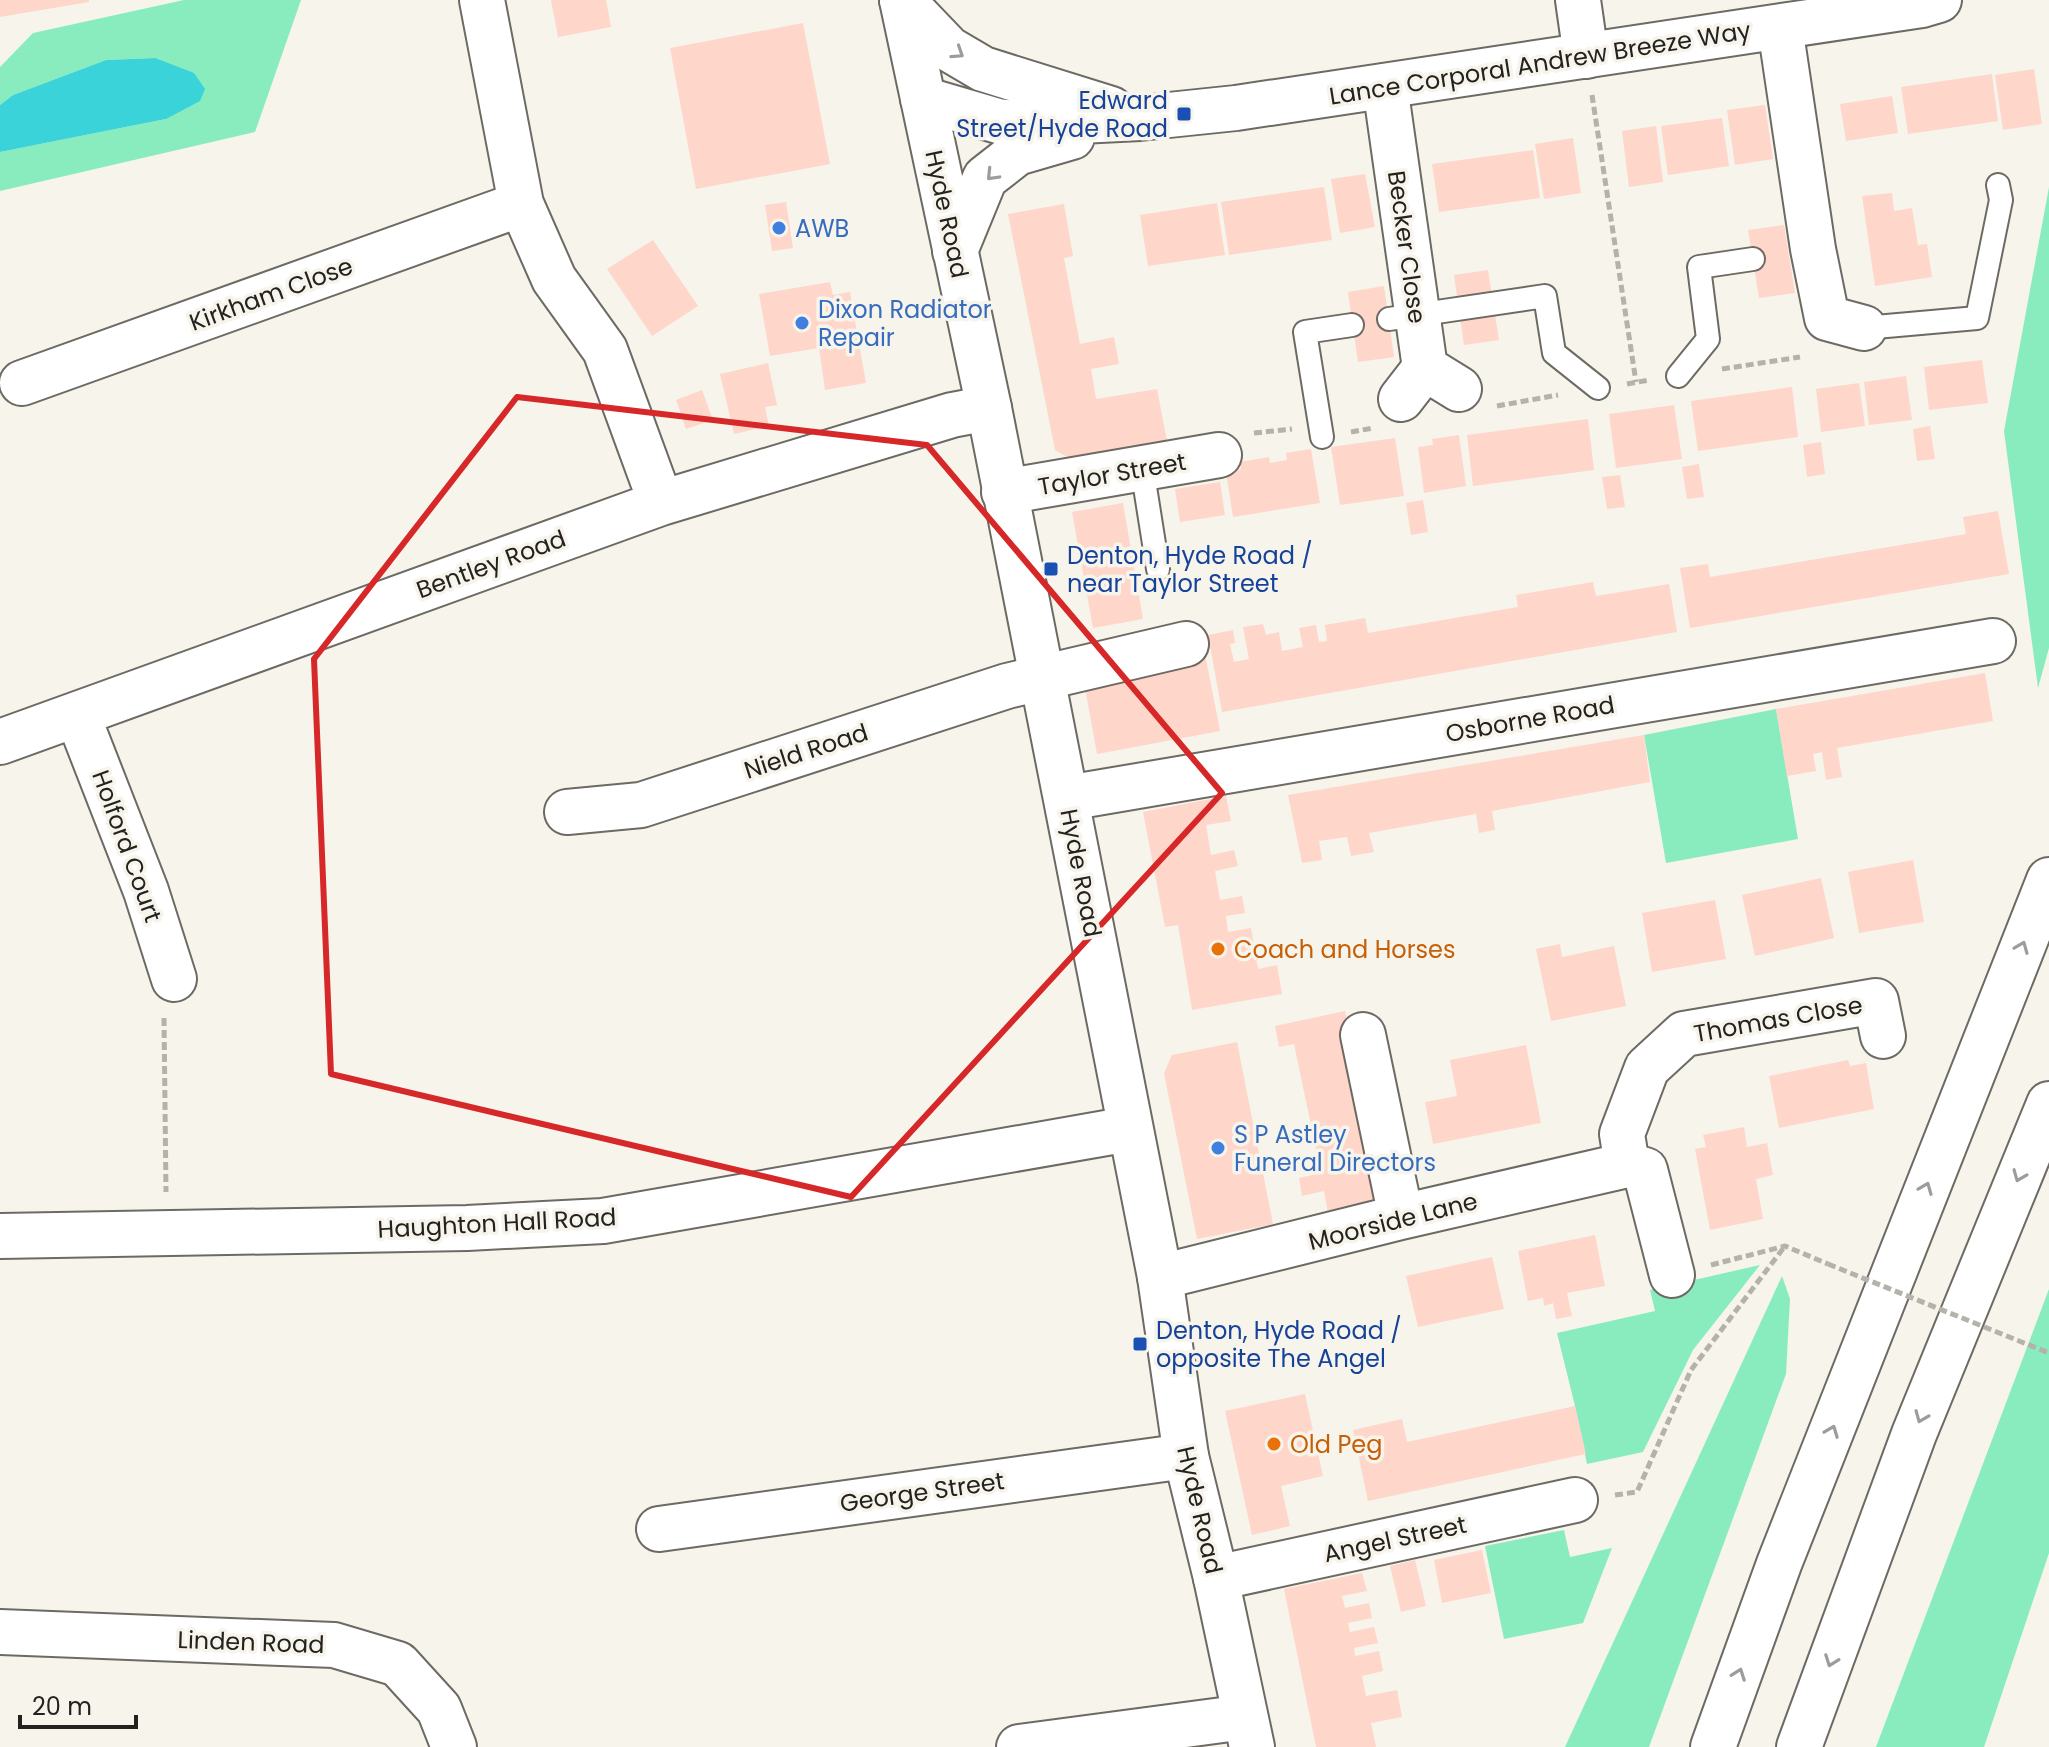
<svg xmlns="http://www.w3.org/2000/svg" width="2049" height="1747" viewBox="0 0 2049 1747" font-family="Poppins,sans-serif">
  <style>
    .green { fill: #89ecbf }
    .water { fill: #3ad3d9 }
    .building { fill: #ffd6ca }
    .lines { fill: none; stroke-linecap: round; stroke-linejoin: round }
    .lane-casing { stroke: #6c6a63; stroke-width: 26 }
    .street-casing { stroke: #6c6a63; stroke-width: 48 }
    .secondary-casing { stroke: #6c6a63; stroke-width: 48 }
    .primary-casing { stroke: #6c6a63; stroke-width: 48 }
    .highway-casing { stroke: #6c6a63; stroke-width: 48 }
    .path { stroke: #b4b2ab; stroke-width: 5; stroke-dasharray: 8 4; stroke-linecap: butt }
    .lane { stroke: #fff; stroke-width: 22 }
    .street { stroke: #fff; stroke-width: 44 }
    .secondary { stroke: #fff; stroke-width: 44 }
    .primary { stroke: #fff; stroke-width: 44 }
    .highway { stroke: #fff; stroke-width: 44 }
    .path-bridge { stroke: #b4b2ab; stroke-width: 5; stroke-dasharray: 8 4; stroke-linecap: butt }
    .oneway { stroke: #9c9c9a }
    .marked { fill: none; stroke: #d62828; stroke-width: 6; stroke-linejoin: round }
    .transit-dot { fill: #1a4fb4; stroke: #f7f4ec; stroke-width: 3 }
    .shop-dot { fill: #3f7fe0; stroke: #f7f4ec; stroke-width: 3 }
    .food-dot { fill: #e8710a; stroke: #f7f4ec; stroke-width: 3 }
    .labels { text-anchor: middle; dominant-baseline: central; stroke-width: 7; stroke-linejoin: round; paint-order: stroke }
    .street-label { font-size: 24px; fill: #23221f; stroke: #f7f4ec }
    .transit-label { font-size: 24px; fill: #164399; stroke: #f7f4ec; text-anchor: start }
    .shop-label { font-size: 24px; fill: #366cbe; stroke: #f7f4ec; text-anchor: start }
    .food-label { font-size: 24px; fill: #c56008; stroke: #f7f4ec; text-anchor: start }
  </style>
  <rect width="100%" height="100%" fill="#f7f4ec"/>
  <path class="green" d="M184,0H301L255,132L0,191V152L166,119L155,58L106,60L13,95L0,105V67L33,33Z
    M2049,187V648L2038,688L2004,431Z
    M1776,709L1798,839L1666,863L1644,735Z
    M1760,1265L1693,1350L1643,1452L1587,1464L1575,1406L1557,1333L1655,1311L1650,1290Z
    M1782,1276L1790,1299L1786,1374L1649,1747H1565Z
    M2049,1289V1553L1984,1747H1876Z
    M1564,1530L1570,1557L1612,1548L1583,1623L1504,1639L1485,1546Z"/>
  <path class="water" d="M155,58L194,73L205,89L200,101L166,119L0,152V105L13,95L106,60Z"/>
  <path class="building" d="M0,0H89V2L0,17Z
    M551,0H606L611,27L558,37Z
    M803,23L830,164L696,189L670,48Z
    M2034,69L2042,124L2003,130L1995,75Z
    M1992,74L1998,121L1908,134L1901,87Z
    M1892,96L1898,133L1846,141L1840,104Z
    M1765,105L1773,159L1735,165L1727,110Z
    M1722,118L1729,166L1668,175L1661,126Z
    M1656,126L1663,182L1629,187L1622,131Z
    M1573,138L1581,193L1544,199L1535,144Z
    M1533,150L1540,198L1439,212L1432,164Z
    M1365,174L1375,227L1340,233L1331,179Z
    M1324,187L1332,240L1229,255L1221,202Z
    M1892,193L1894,211L1912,208L1918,245L1927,244L1932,277L1875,286L1862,196Z
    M786,202L793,248L772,251L765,205Z
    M1217,203L1225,255L1148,266L1140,215Z
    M1064,204L1073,256L1064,258L1080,344L1114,337L1119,364L1091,369L1096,399L1157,389L1167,441L1069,458L1055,450L1008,214Z
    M1784,225L1795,293L1759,298L1748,230Z
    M653,240L698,306L652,336L607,269Z
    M1488,270L1499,340L1464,345L1454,275Z
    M830,282L833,295L850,292L866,383L825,390L819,348L770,356L759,294Z
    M1384,286L1394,357L1358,362L1348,292Z
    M1982,360L1988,403L1929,410L1924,367Z
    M768,363L777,405L765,407L769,426L734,434L720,374Z
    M1906,376L1912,420L1869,425L1864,382Z
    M1859,383L1865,426L1821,432L1816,389Z
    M1792,387L1798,437L1698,451L1691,401Z
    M702,390L713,420L686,429L676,400Z
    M1674,405L1682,459L1616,468L1609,414Z
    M1588,419L1594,470L1473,486L1467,435Z
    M1930,426L1935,459L1917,461L1913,429Z
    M1459,435L1466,486L1424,493L1418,447L1433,445L1432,439Z
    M1395,438L1404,496L1340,505L1331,447Z
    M1821,442L1825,474L1807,477L1803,445Z
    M1311,449L1320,503L1233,517L1226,472L1241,469L1240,462L1269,457L1270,463L1287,460L1286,453Z
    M1699,464L1704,497L1687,499L1682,467Z
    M1620,475L1625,507L1607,509L1602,477Z
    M1220,482L1225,515L1180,522L1175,489Z
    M1423,500L1428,532L1411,535L1406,503Z
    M1123,503L1143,619L1093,628L1072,512Z
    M1998,511L2009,574L1690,628L1680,568L1708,564L1710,577L1966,534L1963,517Z
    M1593,582L1596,596L1669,584L1677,632L1222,712L1208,635L1233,630L1235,643L1230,644L1234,662L1249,659L1243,627L1263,624L1266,635L1279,632L1282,651L1303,647L1299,628L1316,625L1319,642L1327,641L1325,625L1365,618L1368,633L1518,607L1516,595Z
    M1205,654L1220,731L1097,754L1083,677Z
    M1985,673L1993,721L1837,748L1842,777L1826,780L1822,752L1813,754L1816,771L1787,776L1776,709Z
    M1644,735L1650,782L1492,811L1495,830L1479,833L1476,814L1369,833L1374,852L1351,856L1347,837L1319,841L1322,860L1302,863L1288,795Z
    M1226,796L1231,821L1206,825L1211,855L1234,850L1238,866L1215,871L1220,900L1242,896L1245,913L1226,916L1228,932L1251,928L1258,969L1277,965L1282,994L1192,1010L1178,925L1165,927L1143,812Z
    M1913,860L1924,922L1859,933L1848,872Z
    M1821,878L1834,938L1755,956L1742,895Z
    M1715,900L1726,959L1652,972L1642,913Z
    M1560,944L1562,957L1614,946L1626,1006L1551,1021L1536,949Z
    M1345,1011L1383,1202L1328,1213L1324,1191L1302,1196L1299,1178L1321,1173L1294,1044L1279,1047L1275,1026Z
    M1237,1042L1273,1224L1197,1239L1164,1073L1172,1055Z
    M1526,1045L1541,1123L1433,1144L1425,1102L1457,1096L1450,1060Z
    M1848,1060L1850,1066L1866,1063L1874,1109L1779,1128L1769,1076Z
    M1744,1127L1747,1147L1767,1143L1773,1175L1756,1179L1763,1219L1710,1230L1695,1149L1706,1147L1703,1135Z
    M1595,1235L1605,1286L1567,1293L1572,1316L1556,1319L1553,1303L1544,1306L1543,1298L1528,1301L1518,1251Z
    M1492,1257L1504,1309L1418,1327L1406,1276Z
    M1305,1394L1323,1476L1281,1486L1290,1526L1252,1535L1225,1411Z
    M1575,1406L1586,1454L1368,1501L1353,1430L1402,1419L1407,1442Z
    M1482,1550L1491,1593L1442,1603L1434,1560Z
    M1415,1560L1426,1606L1401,1612L1390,1566Z
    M1362,1573L1367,1591L1342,1596L1345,1608L1369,1603L1372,1618L1348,1623L1350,1632L1374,1627L1378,1643L1354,1648L1355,1656L1379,1651L1383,1671L1362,1676L1366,1696L1397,1690L1402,1717L1371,1723L1376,1747H1316L1284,1589Z"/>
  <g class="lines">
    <defs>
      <path id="lane" d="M1389,319L1545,296L1554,353L1598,388
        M1864,328L1977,318L2001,200L1998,185
        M1678,376L1708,339L1699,267L1753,259
        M1322,437L1305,332L1352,325
        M1142,468L1158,569"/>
      <path id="street" d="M482,0L521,204L554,279L605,350L661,503
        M1578,0L1586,56
        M1780,27L1813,249L1827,318L1864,328
        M1385,86L1425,368L1459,389
        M22,383L521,204
        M1401,399L1425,368
        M1004,492L1219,455
        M77,714L146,891L174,979
        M0,742L661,503L952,415L989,408
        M1067,798L1993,641
        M567,812L641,805L1007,686L1186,644
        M1363,1035L1401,1217
        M0,1236L467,1228L603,1221L1129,1129
        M1672,1275L1645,1170L1627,1165L1622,1134L1647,1068L1684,1034L1876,1001L1883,1036
        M1160,1277L1401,1217L1627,1165
        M659,1529L1186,1456
        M1216,1578L1575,1500
        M0,1632L334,1645L398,1664L439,1709L454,1747
        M1019,1747L1245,1717"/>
      <path id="secondary" d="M902,0L949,49L983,69L1111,109
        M923,99L998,121L1020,124L1140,118L1236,108L1922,5L1939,0
        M955,251L985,178L1017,153L1072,137"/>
      <path id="primary" d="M902,0L989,408L1160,1277L1186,1456L1216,1578L1252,1747"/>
      <path id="highway" d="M1713,1747L1779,1564L2049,880
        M1799,1747L1914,1434L2049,1104"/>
    </defs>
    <use href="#lane" class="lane-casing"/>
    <use href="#street" class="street-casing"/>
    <use href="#secondary" class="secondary-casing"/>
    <use href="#primary" class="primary-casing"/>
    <use href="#highway" class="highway-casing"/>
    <path class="path" d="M1592,95L1636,382
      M1722,369L1800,357
      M1627,384L1649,380
      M1497,406L1558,395
      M1351,432L1373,428
      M1254,433L1292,429
      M164,1018L166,1192
      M1711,1265L1785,1246L1828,1264
      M1615,1495L1637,1492L1691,1370L1785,1246"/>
    <use href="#lane" class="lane"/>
    <use href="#street" class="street"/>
    <use href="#secondary" class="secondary"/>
    <use href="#primary" class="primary"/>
    <use href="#highway" class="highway"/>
    <path class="path-bridge" d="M1828,1264L2049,1353"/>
  </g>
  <defs><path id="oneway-chevron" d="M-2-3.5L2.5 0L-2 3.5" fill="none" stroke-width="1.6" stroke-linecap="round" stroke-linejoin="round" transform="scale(2)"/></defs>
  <g class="oneway">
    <use href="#oneway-chevron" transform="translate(958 53) rotate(33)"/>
    <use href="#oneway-chevron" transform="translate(992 175) rotate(134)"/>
    <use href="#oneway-chevron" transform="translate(2022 947) rotate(-68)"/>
    <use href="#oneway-chevron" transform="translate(2019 1176) rotate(112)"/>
    <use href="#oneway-chevron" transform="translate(1926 1188) rotate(-68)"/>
    <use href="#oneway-chevron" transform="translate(1921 1417) rotate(112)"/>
    <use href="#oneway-chevron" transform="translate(1832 1431) rotate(-69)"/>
    <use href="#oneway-chevron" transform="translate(1831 1661) rotate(110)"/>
    <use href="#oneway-chevron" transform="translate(1739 1674) rotate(-70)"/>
  </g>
  <path class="marked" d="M517,397L927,445L1222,793L851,1197L331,1074L314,659Z"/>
  <g class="transit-dot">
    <rect x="1176" y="106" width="16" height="16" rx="4"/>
    <rect x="1043" y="561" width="16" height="16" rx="4"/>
    <rect x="1132" y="1336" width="16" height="16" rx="4"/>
  </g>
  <g class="shop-dot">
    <circle cx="779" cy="228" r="8"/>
    <circle cx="802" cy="323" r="8"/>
    <circle cx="1218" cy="1148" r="8"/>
  </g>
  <g class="food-dot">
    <circle cx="1218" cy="949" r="8"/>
    <circle cx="1274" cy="1444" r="8"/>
  </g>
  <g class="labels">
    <g class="street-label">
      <text transform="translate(1540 63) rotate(-9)">Lance Corporal Andrew Breeze Way</text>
      <text transform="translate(947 214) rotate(78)">Hyde Road</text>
      <text transform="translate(1407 247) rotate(82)">Becker Close</text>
      <text transform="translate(271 294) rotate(-20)">Kirkham Close</text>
      <text transform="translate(1112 474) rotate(-10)">Taylor Street</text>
      <text transform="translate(491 564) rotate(-20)">Bentley Road</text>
      <text transform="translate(1530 719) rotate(-10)">Osborne Road</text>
      <text transform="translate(806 751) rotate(-18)">Nield Road</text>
      <text transform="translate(127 846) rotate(70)">Holford Court</text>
      <text transform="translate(1081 873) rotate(79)">Hyde Road</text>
      <text transform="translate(1778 1019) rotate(-10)">Thomas Close</text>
      <text transform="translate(1393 1221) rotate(-14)">Moorside Lane</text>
      <text transform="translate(497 1223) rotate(-3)">Haughton Hall Road</text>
      <text transform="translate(922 1492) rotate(-8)">George Street</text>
      <text transform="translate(1200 1510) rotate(77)">Hyde Road</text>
      <text transform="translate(1395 1539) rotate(-12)">Angel Street</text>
      <text transform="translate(251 1642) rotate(2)">Linden Road</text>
    </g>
    <g class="transit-label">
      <text x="1168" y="100" text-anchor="end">Edward<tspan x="1168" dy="28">Street/Hyde Road</tspan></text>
      <text x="1067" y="555">Denton, Hyde Road /<tspan x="1067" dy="28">near Taylor Street</tspan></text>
      <text x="1156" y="1330">Denton, Hyde Road /<tspan x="1156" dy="28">opposite The Angel</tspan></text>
    </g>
    <g class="shop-label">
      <text x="795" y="228">AWB</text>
      <text x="818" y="309">Dixon Radiator<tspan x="818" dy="28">Repair</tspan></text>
      <text x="1234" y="1134">S P Astley<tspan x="1234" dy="28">Funeral Directors</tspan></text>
    </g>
    <g class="food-label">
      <text x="1234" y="949">Coach and Horses</text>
      <text x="1290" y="1444">Old Peg</text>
    </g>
  </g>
  <path d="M20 1715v12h116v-12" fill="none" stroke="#23221f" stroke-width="4"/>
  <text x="32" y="1715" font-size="24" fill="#23221f" stroke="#f7f4ec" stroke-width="6" paint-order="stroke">20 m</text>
</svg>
